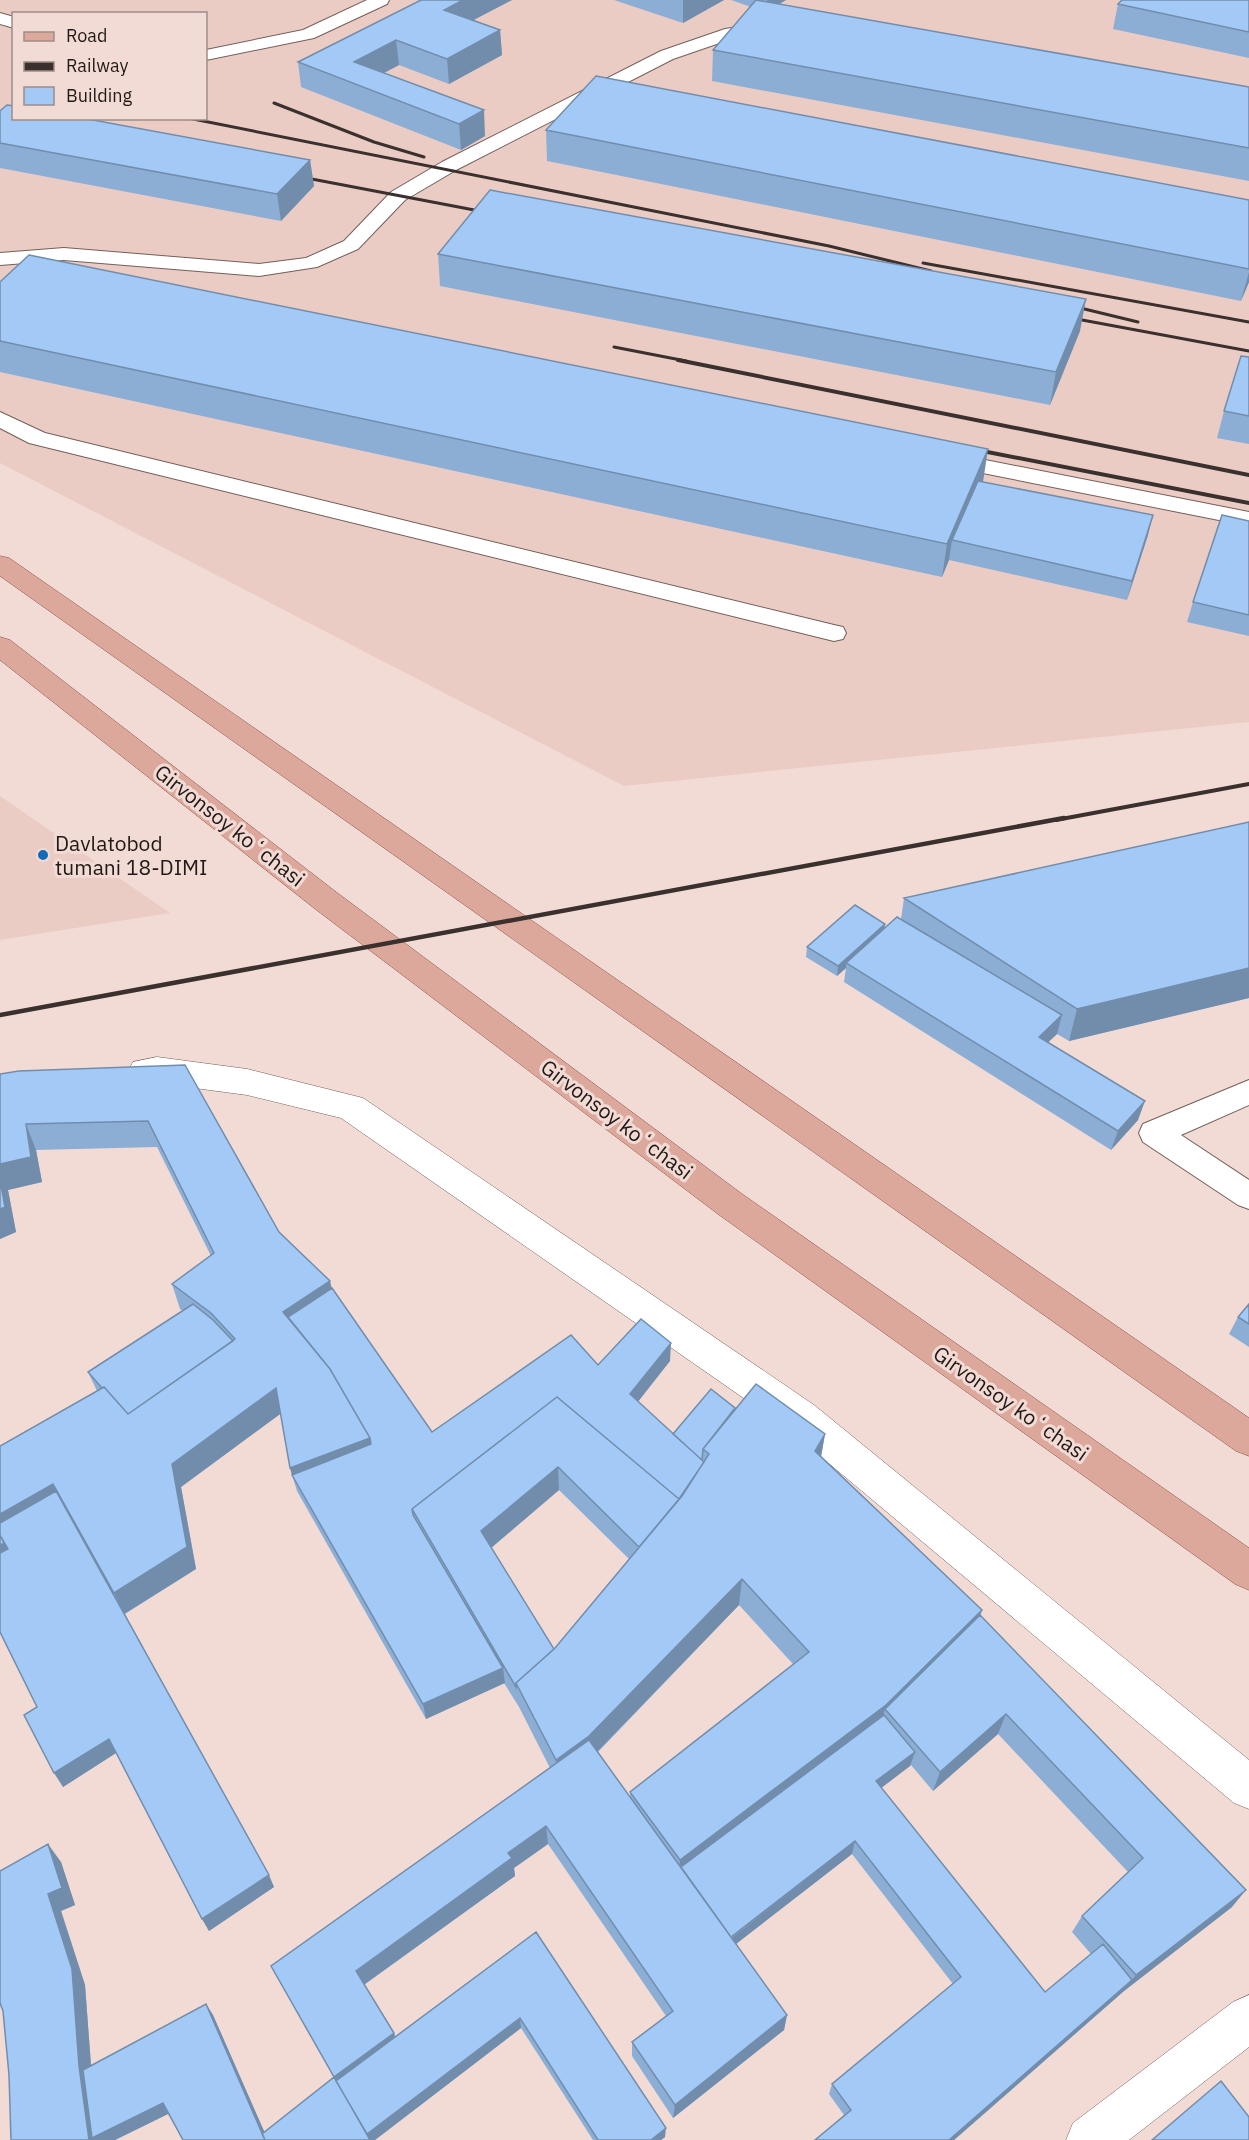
<svg xmlns="http://www.w3.org/2000/svg" width="1249" height="2140" viewBox="0 0 1249 2140" font-family="'IBM Plex Sans',sans-serif">
  <style>
    .built { fill: #ebccc4; fill-rule: evenodd }
    .lines { fill: none; stroke-linecap: round; stroke-linejoin: round }
    .service-casing { stroke: #735f5a; stroke-width: 2 }
    .minor-casing { stroke: #735f5a; stroke-width: 1 }
    .tertiary-casing { stroke: #735f5a; stroke-width: 1 }
    .primary-casing { stroke: #8b5041; stroke-width: 1 }
    .service { fill: #fff; fill-rule: evenodd }
    .minor { fill: #fff; fill-rule: evenodd }
    .tertiary { fill: #fff; fill-rule: evenodd }
    .primary { fill: #dca89b; fill-rule: evenodd }
    .rail-far2 { stroke: #3a302d; stroke-width: 3 }
    .rail-far1 { stroke: #3a302d; stroke-width: 4 }
    .rail { stroke: #3a302d; stroke-width: 4.5 }
    .wall { fill: #8caed4; fill-rule: evenodd }
    .shaded-wall { fill: #728dac }
    .building { fill: #a3caf6; stroke: #728dac; stroke-width: 1.5 }
    .poi-dot { fill: #126bb8; stroke: #f2dbd5; stroke-width: 2 }
    .labels { text-anchor: middle; dominant-baseline: central; stroke-width: 6; stroke-linejoin: round; paint-order: stroke }
    .street-label { font-size: 21px; fill: #211917; stroke: #f2dbd5 }
    .poi-label { font-size: 21px; fill: #211917; stroke: #f2dbd5; text-anchor: start }
  </style>
  <rect width="100%" height="100%" fill="#f2dbd5"/>
  <path class="built" d="M0,0H1249V722L624,786L0,463ZM14,14H206V118H14Z
    M0,796L170,913L0,940Z"/>
  <g class="lines">
    <defs>
      <path id="service" d="M367,0H389L387,4L314,38L206,60V50L303,30Z
        M0,13L14,17V28L0,24Z
        M766,23L772,24L775,28L772,32L734,38L673,59L456,170L405,200L358,249L317,267L259,276L64,260L0,265V253L64,248L259,264L306,258L344,241L391,192L442,162L661,51L725,29Z
        M0,412L45,433L834,625L843,627L846,633L843,639L834,641L29,443L0,428Z
        M945,452L1249,512V526L937,464L934,459L937,454Z
        M1249,1080V1105L1181,1135L1249,1180V1209L1238,1205L1143,1142L1139,1133L1143,1124Z"/>
      <path id="minor" d="M157,1057L247,1069L363,1098L814,1405L1249,1760V1809L1234,1803L788,1429L341,1118L247,1095L157,1083L145,1084L133,1080L128,1071L133,1062Z"/>
      <path id="tertiary" d="M1249,1995V2047L1129,2140H1066L1073,2123L1233,2002Z"/>
      <path id="primary" d="M0,556L9,558L1249,1418V1456L1236,1451L0,576Z
        M0,637L10,640L336,892L742,1194L1249,1548V1590L1235,1584L718,1214L314,908L0,660Z"/>
    </defs>
    <use href="#service" class="service-casing"/>
    <use href="#minor" class="minor-casing"/>
    <use href="#tertiary" class="tertiary-casing"/>
    <use href="#primary" class="primary-casing"/>
    <use href="#service" class="service"/>
    <use href="#minor" class="minor"/>
    <use href="#tertiary" class="tertiary"/>
    <use href="#primary" class="primary"/>
    <path class="rail-far2" d="M274,103L374,142L424,157
      M188,118L829,246L931,271
      M296,176L490,213
      M923,263L1249,322
      M1068,305L1138,322
      M1066,317L1249,351
      M614,347L686,361"/>
    <path class="rail-far1" d="M678,360L1249,475
      M972,449L1249,503
      M1056,820L1249,784"/>
    <path class="rail" d="M0,1015L1064,818"/>
  </g>
  <path class="wall" d="M421,0H512L473,20L500,30L502,55L449,84L399,65L384,73L485,136L461,150L301,87L298,62Z
    M614,0H724L683,23Z
    M731,0H786L778,4L1249,87V181L712,81L713,50L751,7Z
    M1249,0V58L1113,29L1118,4Z
    M0,111L310,160L314,186L281,221L0,168Z
    M546,130L1249,200V282L1241,301L547,161Z
    M438,254L1080,331L1050,405L440,286Z
    M0,282L983,482L1148,535L1127,600L949,560L942,577L0,372Z
    M1249,357V444L1217,438L1224,411Z
    M1249,521V636L1187,622L1193,602Z
    M1249,822V998L1069,1041L1057,1034L1048,1042L1138,1120L1111,1150L844,982L846,968L837,976L806,957L807,947L885,928L901,919L904,898Z
    M185,1065L279,1232L332,1288L432,1432L598,1365L670,1361L637,1402L673,1434L735,1408L825,1434L821,1457L982,1610L980,1615L1232,1907L1124,1991L954,2140H815L844,2115L829,2094L832,2084L953,1984L852,1854L736,1944L787,2015L784,2030L673,2118L632,2056V2042L666,2016L548,1844L514,1868L515,1876L364,1985L394,2033L395,2037L536,1932L665,2137L661,2140H593L521,2028L375,2140H183L168,2114L115,2140H11L61,1862L75,1905L61,1911L85,1985L91,2065L206,2004L213,2015L264,2132L334,2078L271,1966L550,1768L519,1707L504,1683L426,1719L297,1491L290,1468L281,1413L181,1487L196,1569L125,1614L274,1887L209,1931L116,1753L63,1787L37,1707L1,1634H0V1446L97,1391L88,1372L183,1311L180,1309L172,1284L211,1256L157,1147L36,1150L42,1182L8,1190L16,1232L0,1239V1074ZM559,1490L629,1559L554,1649L491,1548ZM739,1605L793,1664L630,1792V1797L598,1752ZM998,1734L1128,1872L1082,1916L1072,1932L1091,1954L1045,1992L881,1788L910,1766L911,1765L933,1791Z
    M1249,1304V1347L1229,1334L1238,1317Z"/>
  <path class="shaded-wall" d="M463,0H512L445,35L444,10Z
    M683,0H724L683,23Z
    M767,0H786L766,12Z
    M500,30L502,55L449,84L447,59Z
    M396,40L399,65L359,86L354,62Z
    M484,110L485,136L461,150L459,124Z
    M310,160L314,186L281,221L277,194Z
    M1249,272V282L1241,301Z
    M1086,299L1080,331L1050,405L1056,372Z
    M988,449L983,482L952,540L949,560L942,577L947,544Z
    M1153,515L1148,535L1127,600L1132,581Z
    M885,924L884,934L846,963V968L837,976L838,966Z
    M1249,968V998L1069,1041L1077,1009Z
    M1062,1015L1057,1034L1034,1056L1039,1037Z
    M1145,1101L1138,1120L1111,1150L1118,1131Z
    M26,1124L36,1150L42,1182L8,1190L16,1232L0,1239V1164Z
    M330,1281L336,1306L296,1332L283,1312Z
    M671,1343L670,1361L630,1412V1394Z
    M276,1388L283,1412L181,1487L196,1569L124,1614L114,1593L172,1464Z
    M825,1434L820,1462L815,1451Z
    M370,1438L375,1461L292,1475L290,1468Z
    M558,1467L559,1490L484,1554L481,1531Z
    M53,1484L64,1507L16,1565L0,1574V1514Z
    M742,1579L739,1605L590,1759L557,1783L556,1760Z
    M982,1610L973,1636L885,1709L880,1729L679,1869L680,1860Z
    M503,1668L505,1683L426,1719L423,1704Z
    M1006,1714L998,1734L933,1791L940,1772Z
    M109,1739L116,1753L63,1787L54,1773Z
    M915,1752L910,1766L872,1795L876,1781Z
    M546,1826L548,1844L514,1868L515,1876L362,1986L356,1971L508,1853Z
    M855,1841L852,1854L727,1951L729,1940Z
    M48,1844L61,1862L75,1905L61,1911L85,1985L92,2079L163,2103L170,2113L115,2140H89L48,1894Z
    M269,1875L274,1887L209,1931L202,1919Z
    M1246,1890L1232,1907L1124,1991L954,2140H949L1132,1980L1136,1975Z
    M206,2004L213,2015L268,2140H265Z
    M787,2015L784,2030L673,2118L675,2105Z
    M520,2018L521,2028L375,2140H369L366,2135Z
    M394,2033L399,2047L341,2090L334,2077Z
    M666,2128L665,2137L661,2140H651Z"/>
  <path class="building" d="M421,0H463L444,10L500,30L447,59L396,40L354,62L484,110L459,124L298,62Z
    M756,0L1249,87V148L713,50Z
    M1122,0H1249V32L1118,4Z
    M596,76L1249,200V269L546,130Z
    M7,105L14,106V118H82L310,160L277,194L0,143V111Z
    M490,190L1086,299L1056,372L438,254Z
    M29,255L988,449L947,544L0,341V282Z
    M1241,356L1249,357V416L1224,411Z
    M978,481L1153,515L1132,581L952,540Z
    M1222,515L1249,521V615L1193,602Z
    M1249,822V968L1077,1009L904,898Z
    M855,905L885,924L838,966L807,947Z
    M897,917L1062,1015L1039,1037L1145,1101L1118,1131L846,963Z
    M185,1065L279,1232L330,1281L283,1312L330,1369L370,1438L290,1468L276,1388L172,1464L187,1547L114,1593L53,1484L0,1514V1446L104,1387L128,1414L235,1339L211,1313L172,1284L214,1253L148,1121L26,1124L31,1157L0,1164V1074L19,1071Z
    M0,1180L5,1207L0,1209Z
    M332,1288L432,1432L571,1335L598,1365L641,1319L671,1343L630,1394L704,1462L679,1499L557,1397L412,1509L413,1515L503,1668L423,1704L292,1475L371,1444L370,1438L330,1369L288,1317Z
    M193,1304L213,1320L233,1341L128,1414L104,1387L102,1388L88,1372Z
    M1249,1304V1324L1238,1317Z
    M756,1384L825,1434L815,1451L982,1610L886,1705L680,1860L630,1792L809,1652L742,1579L589,1736L556,1760L516,1683L555,1648L682,1496L709,1454L703,1449Z
    M711,1389L735,1408L703,1449L702,1460L673,1434Z
    M557,1397L679,1499L639,1547L558,1467L481,1531L554,1649L516,1683V1687L412,1509Z
    M56,1491L269,1875L202,1919L109,1739L54,1773L24,1715L37,1707L0,1632V1553L8,1549L0,1535V1523Z
    M0,1535L4,1543L0,1545Z
    M980,1615L1246,1890L1136,1975L1082,1916L1143,1858L1006,1714L940,1772L885,1709Z
    M884,1715L915,1752L876,1781L1045,1992L1103,1944L1132,1980L949,2140H815L851,2110L832,2084L961,1977L855,1841L731,1937L681,1867Z
    M589,1740L787,2015L675,2105L632,2042L673,2011L546,1826L508,1853L512,1858L356,1971L394,2033L334,2077L370,2140H265L262,2134L334,2077L271,1966Z
    M48,1844L62,1888L48,1894L72,1969L79,2066L89,2140H11L9,2075L3,2011L0,2003V1871Z
    M536,1932L666,2128L651,2140H598L520,2018L367,2134L336,2081Z
    M206,2004L265,2140H183L163,2103L92,2138L83,2070Z
    M1221,2081L1249,2117V2140H1152Z"/>
  <circle class="poi-dot" cx="43" cy="855" r="6"/>
  <g class="labels">
    <g class="street-label">
      <text transform="translate(230 825) rotate(38)">Girvonsoy koʻchasi</text>
      <text transform="translate(617 1119) rotate(37)">Girvonsoy koʻchasi</text>
      <text transform="translate(1011 1403) rotate(35)">Girvonsoy koʻchasi</text>
    </g>
    <g class="poi-label">
      <text x="55" y="843">Davlatobod<tspan x="55" dy="24">tumani 18-DIMI</tspan></text>
    </g>
  </g>
  <rect x="12" y="12" width="195" height="108" fill="#f2dbd5" stroke="#9e8d89" stroke-width="1.5"/>
  <rect x="24" y="32" width="30" height="9" fill="#dca89b" stroke="#9e8d89" stroke-width="1.5"/>
  <text x="66" y="42" font-size="18" fill="#211917">Road</text>
  <rect x="24" y="62" width="30" height="9" fill="#3a302d" stroke="#9e8d89" stroke-width="1.5"/>
  <text x="66" y="72" font-size="18" fill="#211917">Railway</text>
  <rect x="24" y="87" width="30" height="18" fill="#a3caf6" stroke="#9e8d89" stroke-width="1.5"/>
  <text x="66" y="102" font-size="18" fill="#211917">Building</text>
</svg>
